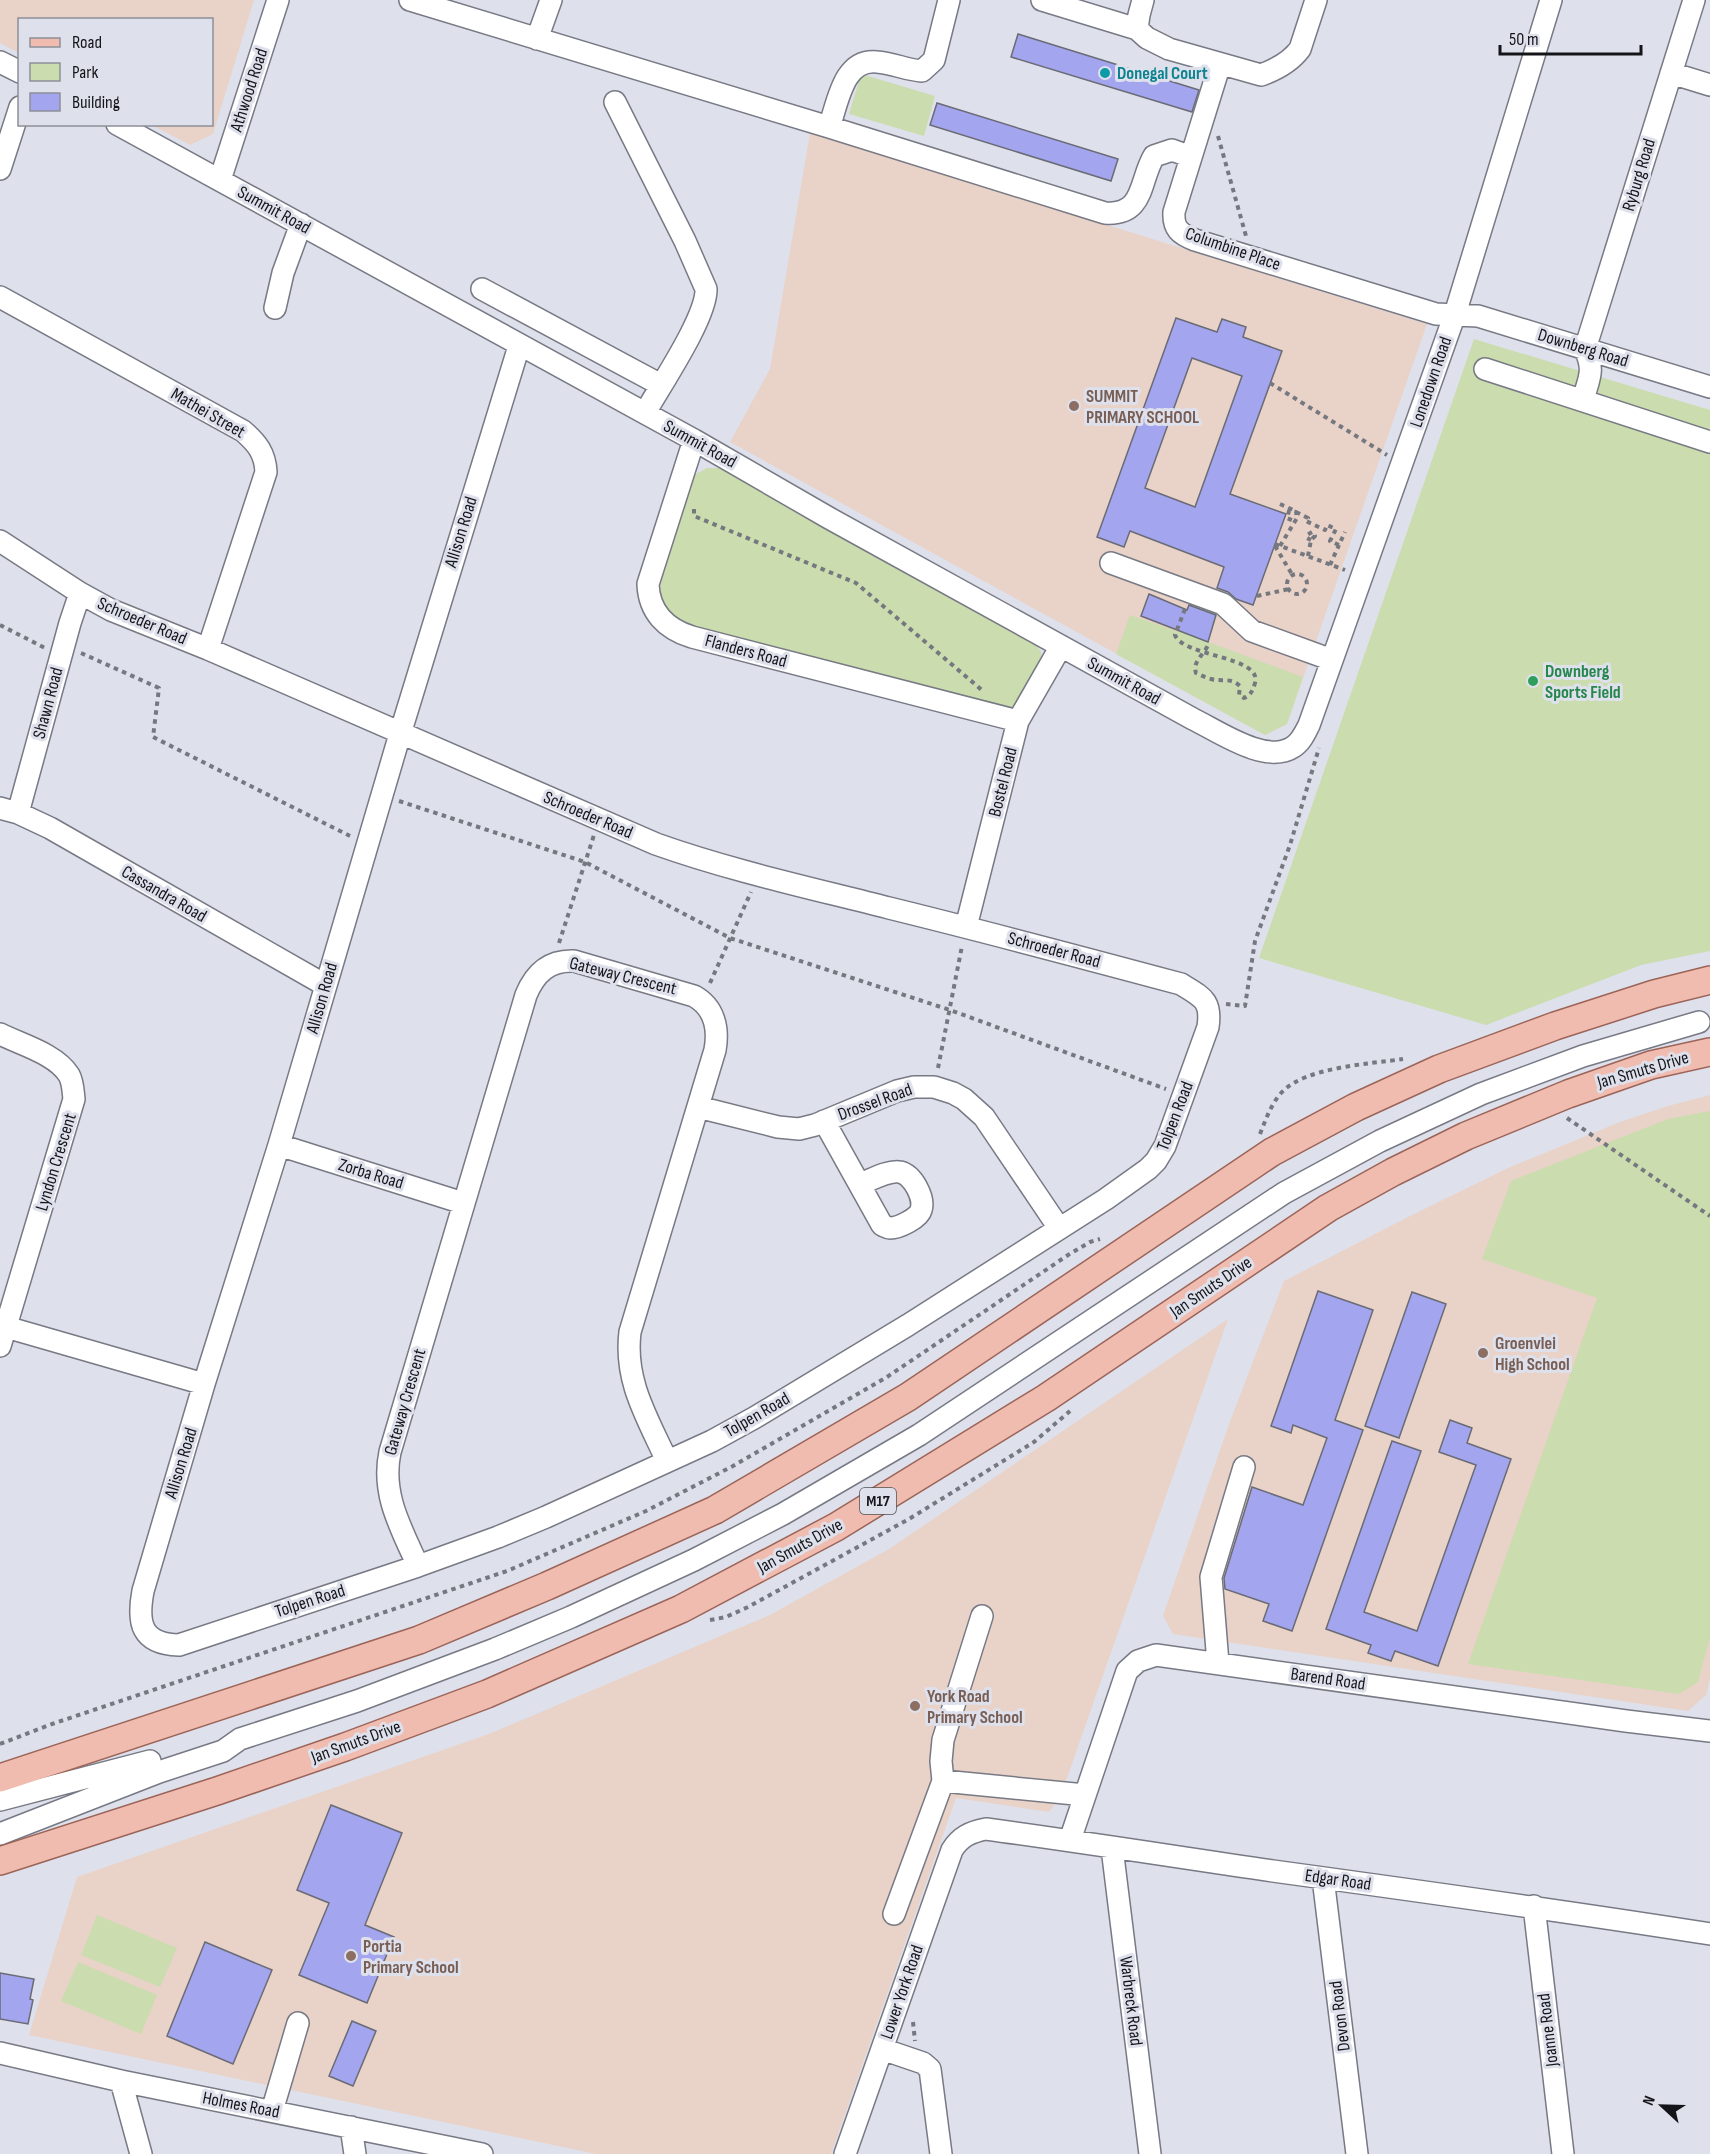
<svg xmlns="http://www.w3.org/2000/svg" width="1710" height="2154" viewBox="0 0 1710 2154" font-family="'Sofia Sans Condensed',sans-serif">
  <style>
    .education { fill: #e9d2c7 }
    .green { fill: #cbdcae }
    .building { fill: #a3a5ee; stroke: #6a6b75; stroke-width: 1.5; fill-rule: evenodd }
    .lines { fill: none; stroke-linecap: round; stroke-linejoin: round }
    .minor-casing { stroke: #777984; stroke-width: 24 }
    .major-casing { stroke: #9c6458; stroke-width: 30 }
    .path { stroke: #767880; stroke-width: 4; stroke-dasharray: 4.5 4.5; stroke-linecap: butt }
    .minor { stroke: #fff; stroke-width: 21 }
    .major { stroke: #f0bcaf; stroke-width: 27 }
    .culture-dot { fill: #0f9aa8; stroke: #dee1ec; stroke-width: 2 }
    .education-dot { fill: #8d6e63; stroke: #dee1ec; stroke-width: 2 }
    .leisure-dot { fill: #2e9e5b; stroke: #dee1ec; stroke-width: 2 }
    .labels { text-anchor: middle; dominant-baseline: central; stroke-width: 6; stroke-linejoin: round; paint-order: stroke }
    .shield { fill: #dee1ec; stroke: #515258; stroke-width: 1.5 }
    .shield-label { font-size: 16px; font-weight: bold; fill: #141519 }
    .culture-label { font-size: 18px; font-weight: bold; fill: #0d838f; stroke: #dee1ec; text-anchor: start }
    .street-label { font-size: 18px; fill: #141519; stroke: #dee1ec }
    .education-label { font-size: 18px; font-weight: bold; fill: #785e54; stroke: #dee1ec; text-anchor: start }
    .leisure-label { font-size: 18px; font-weight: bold; fill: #27864d; stroke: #dee1ec; text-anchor: start }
  </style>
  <rect width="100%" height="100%" fill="#dee1ec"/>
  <path class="education" d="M0,0H254L213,134L190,145L152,125L212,124V20H20L19,53L0,43Z
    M810,133L1427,324L1287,724L1265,735L730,442L770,369Z
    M1710,1095V1678L1706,1695L1688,1711L1173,1634L1163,1616L1229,1424L1284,1281L1408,1217L1508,1168L1620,1122L1668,1106Z
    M1228,1319L1060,1798L1049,1812L956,1798L831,2154H596L29,2035L77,1877L489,1734L770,1615L889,1549Z"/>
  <path class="green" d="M861,74L935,96L924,136L849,114Z
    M1474,339L1710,410V951L1641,965L1486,1025L1259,958Z
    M707,468H719L899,570L1034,641L1041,652L1042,659L1019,705L1006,709L683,625L661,604L658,587L692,479L696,474Z
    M1192,597L1220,608L1208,642L1303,677L1287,724L1265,735L1116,654L1130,615L1179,632Z
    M1710,1111V1637L1698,1682L1679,1694L1468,1664L1597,1298L1482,1259L1511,1181L1668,1119Z
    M97,1915L177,1948L160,1987L81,1955Z
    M78,1962L157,1995L141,2034L61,2001Z"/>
  <path class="building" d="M1018,34L1199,90L1192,112L1011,57Z
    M937,103L1118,159L1111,181L930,125Z
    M1176,318L1217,332L1222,319L1246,327L1243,337L1282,351L1230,494L1286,514L1253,605L1236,599L1228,592L1217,588L1224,567L1130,531L1124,547L1097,537ZM1192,358L1242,376L1195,507L1145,488Z
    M1149,594L1187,610L1189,605L1216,615L1208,642L1141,616Z
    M1318,1291L1373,1310L1335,1420L1363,1430L1292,1631L1263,1621L1269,1604L1225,1589L1224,1578L1252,1487L1303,1505L1327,1438L1293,1425L1291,1433L1271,1426Z
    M1412,1292L1446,1304L1399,1438L1365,1426Z
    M1450,1420L1472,1428L1467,1443L1511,1459L1438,1666L1395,1651L1391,1661L1368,1653L1371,1645L1326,1629L1392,1441L1421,1451L1364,1612L1417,1631L1476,1465L1439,1452Z
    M331,1805L402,1833L365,1925L394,1937L367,2003L299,1975L329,1903L297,1890Z
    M205,1942L272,1970L233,2064L167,2036Z
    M0,1973L34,1979L30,1999L33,2000L28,2024L0,2019Z
    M352,2021L376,2031L353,2086L329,2076Z"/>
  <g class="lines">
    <defs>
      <path id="minor" d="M410,0L829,127L1105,213C1145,216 1139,181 1154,156L1172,150L1191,157
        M1042,0L1137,29
        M1143,0L1139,15L1137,29L1147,38L1169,49L1261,75C1275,70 1291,61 1300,49L1316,0
        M537,39L551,0
        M0,62L20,72
        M1220,64L1174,212C1173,229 1180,234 1195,240L1436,314L1478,316L1710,387
        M1671,73L1710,85
        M615,102L685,241L706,289C707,317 660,386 645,413
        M117,124L694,440L829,518L1193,719C1218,731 1266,765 1293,747C1301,742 1305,733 1309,725L1455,314L1551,0
        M829,127C838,103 843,58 877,62C892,63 907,70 922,71L934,60L949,0
        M0,169L20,107
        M220,180L278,0
        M482,289L661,385
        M0,297L243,431C257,443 265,453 266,472L208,649
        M275,308L283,273L301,224
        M1485,369L1710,442
        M1583,400C1589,377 1595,372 1585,349L1694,0
        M694,440L648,584C649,612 666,629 692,637L1018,721
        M0,541L80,593L111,610L208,649L656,844C732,871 811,888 889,908C987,932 1084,958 1181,984C1202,997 1212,1000 1208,1027L1165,1146L1156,1161L1148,1169L1106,1199L908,1325L754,1418L712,1441L546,1517L498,1537L418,1566L179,1645C141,1644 137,1623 143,1591L204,1384L279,1145L400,734L519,346
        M1111,563L1223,604L1252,631L1332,660
        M0,808L18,813L50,828L325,985
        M18,813L70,623L80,593
        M966,927L1018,721L1061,646
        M0,1034C22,1045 56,1054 69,1075C73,1082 73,1091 74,1099L0,1346
        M698,1107L778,1127L799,1129L815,1125L897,1091L914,1087H934L953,1093L964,1099L984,1117L1059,1228
        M824,1121L882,1225C885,1226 887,1228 890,1228C899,1228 919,1218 921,1210C925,1198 913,1175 900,1172C888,1170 871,1180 860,1184
        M279,1145L463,1203
        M6,1327L204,1384
        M418,1566C401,1528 381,1494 390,1452L526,995C535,973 549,960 574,961L694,996C714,1007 719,1028 715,1050L630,1332C624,1381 647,1417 667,1461
        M1218,1663L1211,1577L1244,1467
        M943,1781L1085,1795
        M0,1800L150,1761
        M0,1834L159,1772L223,1751L240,1739L357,1701L495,1649L571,1617L694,1560L783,1514L919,1435L1284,1193L1380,1141L1481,1094L1583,1056L1699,1022
        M1070,1840L1127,1671L1138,1661L1156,1655L1626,1721L1710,1731
        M1112,1848L1150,2154
        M1323,1878L1357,2154
        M1534,1906L1563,2154
        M894,1914L943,1781L941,1761L943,1740L982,1616
        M882,2049L923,2063L930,2069L941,2154
        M0,2053L121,2081L482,2154
        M121,2081L141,2154
        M272,2111L298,2023
        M351,2127L355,2154
        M845,2154L952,1850C960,1837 970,1832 986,1829C1082,1842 1177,1857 1273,1871C1419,1891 1565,1911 1710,1934"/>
      <path id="major" d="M0,1778L419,1640L547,1586L715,1510L908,1397L1272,1152L1356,1107L1439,1069L1555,1026L1654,994L1710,980
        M0,1861L217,1791L345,1747L487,1694L681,1609L836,1527L1046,1398L1328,1208L1393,1172L1466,1136L1568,1094L1651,1065L1710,1052"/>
    </defs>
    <use href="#minor" class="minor-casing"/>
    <use href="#major" class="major-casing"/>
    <path class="path" d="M1218,136L1246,236
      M1270,383L1387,455
      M1280,504L1293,510
      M694,509V516L856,583L983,691
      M1296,512L1308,518L1306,521L1325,530L1327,525L1336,529L1330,541L1339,545L1345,532
      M1275,544L1345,570
      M1275,546L1293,576
      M1280,546L1297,518L1296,512L1289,511L1287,518L1294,521
      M1308,556L1311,540L1315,536L1312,532L1307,535V538L1311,540
      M1330,565L1339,545
      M1287 584a10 10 0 1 1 20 0a10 10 0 1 1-20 0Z
      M1257,596L1289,589
      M1185,609L1175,635C1183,657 1263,656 1255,683C1253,690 1251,695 1244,698L1239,695L1240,686C1230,677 1222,682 1211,679C1206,678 1201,675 1196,673C1192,661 1205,654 1209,643
      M0,625L45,648
      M81,653L159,688L153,737L350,836
      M399,801L585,862L730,938L950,1010L1166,1089
      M559,943L594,835
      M710,983L751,892
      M1226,1004L1245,1006L1255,941L1290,845L1319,748
      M938,1068L962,946
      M1567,1118L1710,1216
      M1260,1134C1266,1119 1271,1104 1282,1092C1306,1067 1369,1064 1403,1059
      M710,1620L726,1617L748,1607L909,1519L1034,1442L1070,1411
      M0,1744L52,1724L507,1571L646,1511L733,1466L887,1377L1068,1255L1090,1242L1100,1239
      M913,2022L915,2041"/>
    <use href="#minor" class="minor"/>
    <use href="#major" class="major"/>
  </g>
  <circle class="culture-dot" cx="1105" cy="73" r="6"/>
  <g class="education-dot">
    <circle cx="1074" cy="406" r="6"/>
    <circle cx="1483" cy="1353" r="6"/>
    <circle cx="915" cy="1706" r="6"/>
    <circle cx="351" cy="1956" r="6"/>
  </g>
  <circle class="leisure-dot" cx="1533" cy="681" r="6"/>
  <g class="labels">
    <rect class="shield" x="860" y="1488" width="36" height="26" rx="4.5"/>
    <g class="shield-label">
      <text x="878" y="1501">M17</text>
    </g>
    <g class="culture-label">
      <text x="1117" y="73">Donegal Court</text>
    </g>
    <g class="street-label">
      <text transform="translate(249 90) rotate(-72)">Athwood Road</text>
      <text transform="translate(1639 175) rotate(-73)">Ryburg Road</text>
      <text transform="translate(274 210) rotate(29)">Summit Road</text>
      <text transform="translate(1233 249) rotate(19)">Columbine Place</text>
      <text transform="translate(1583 348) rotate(17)">Downberg Road</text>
      <text transform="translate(1431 382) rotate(-71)">Lonedown Road</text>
      <text transform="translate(208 413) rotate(30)">Mathei Street</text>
      <text transform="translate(700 444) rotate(29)">Summit Road</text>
      <text transform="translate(461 532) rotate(-73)">Allison Road</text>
      <text transform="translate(142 621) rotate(23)">Schroeder Road</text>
      <text transform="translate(746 651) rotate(15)">Flanders Road</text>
      <text transform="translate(1124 681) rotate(29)">Summit Road</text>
      <text transform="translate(48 703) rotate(-75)">Shawn Road</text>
      <text transform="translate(1003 782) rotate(-76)">Bostel Road</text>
      <text transform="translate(588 815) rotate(23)">Schroeder Road</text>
      <text transform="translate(164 894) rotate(30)">Cassandra Road</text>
      <text transform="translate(1054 950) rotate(15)">Schroeder Road</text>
      <text transform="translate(623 976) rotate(14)">Gateway Crescent</text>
      <text transform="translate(322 998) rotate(-74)">Allison Road</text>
      <text transform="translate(1643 1070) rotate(-16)">Jan Smuts Drive</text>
      <text transform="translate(875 1102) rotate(-20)">Drossel Road</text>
      <text transform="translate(1175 1116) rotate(-69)">Tolpen Road</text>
      <text transform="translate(56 1162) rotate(-73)">Lyndon Crescent</text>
      <text transform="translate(371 1174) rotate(17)">Zorba Road</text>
      <text transform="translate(1211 1287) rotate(-34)">Jan Smuts Drive</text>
      <text transform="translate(405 1402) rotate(-74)">Gateway Crescent</text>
      <text transform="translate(757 1415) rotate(-30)">Tolpen Road</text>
      <text transform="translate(181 1463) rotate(-73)">Allison Road</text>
      <text transform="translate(800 1546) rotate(-29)">Jan Smuts Drive</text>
      <text transform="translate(310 1601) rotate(-18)">Tolpen Road</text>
      <text transform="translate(1328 1679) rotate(8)">Barend Road</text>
      <text transform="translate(356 1742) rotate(-20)">Jan Smuts Drive</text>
      <text transform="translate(1338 1880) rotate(8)">Edgar Road</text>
      <text transform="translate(902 1992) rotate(-71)">Lower York Road</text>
      <text transform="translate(1131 2001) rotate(83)">Warbreck Road</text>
      <text transform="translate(1340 2016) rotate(-97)">Devon Road</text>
      <text transform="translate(1548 2030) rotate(-97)">Joanne Road</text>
      <text transform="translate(241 2105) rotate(11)">Holmes Road</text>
    </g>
    <g class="education-label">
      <text x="1086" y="396">SUMMIT<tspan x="1086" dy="21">PRIMARY SCHOOL</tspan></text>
      <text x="1495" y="1343">Groenvlei<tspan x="1495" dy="21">High School</tspan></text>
      <text x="927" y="1696">York Road<tspan x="927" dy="21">Primary School</tspan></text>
      <text x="363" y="1946">Portia<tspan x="363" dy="21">Primary School</tspan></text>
    </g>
    <g class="leisure-label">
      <text x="1545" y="671">Downberg<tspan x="1545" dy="21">Sports Field</tspan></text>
    </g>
  </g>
  <rect x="18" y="18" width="195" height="108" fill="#dee1ec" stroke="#8d8f98" stroke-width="1.5"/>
  <rect x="30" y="38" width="30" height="9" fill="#f0bcaf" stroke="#8d8f98" stroke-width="1.5"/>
  <text x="72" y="48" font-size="18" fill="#141519">Road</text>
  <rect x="30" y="63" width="30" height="18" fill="#cbdcae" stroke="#8d8f98" stroke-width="1.5"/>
  <text x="72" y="78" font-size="18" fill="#141519">Park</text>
  <rect x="30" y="93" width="30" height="18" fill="#a3a5ee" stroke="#8d8f98" stroke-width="1.5"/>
  <text x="72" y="108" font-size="18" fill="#141519">Building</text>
  <g transform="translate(1662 2106) rotate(292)" stroke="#dee1ec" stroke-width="4.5" paint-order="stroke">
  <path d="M0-4.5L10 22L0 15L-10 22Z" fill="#141519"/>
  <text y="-9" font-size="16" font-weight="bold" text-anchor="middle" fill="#141519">N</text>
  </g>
  <path d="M1500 45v9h141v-9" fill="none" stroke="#141519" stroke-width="3"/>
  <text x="1509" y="45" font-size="18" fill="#141519" stroke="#dee1ec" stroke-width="4.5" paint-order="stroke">50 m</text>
</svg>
